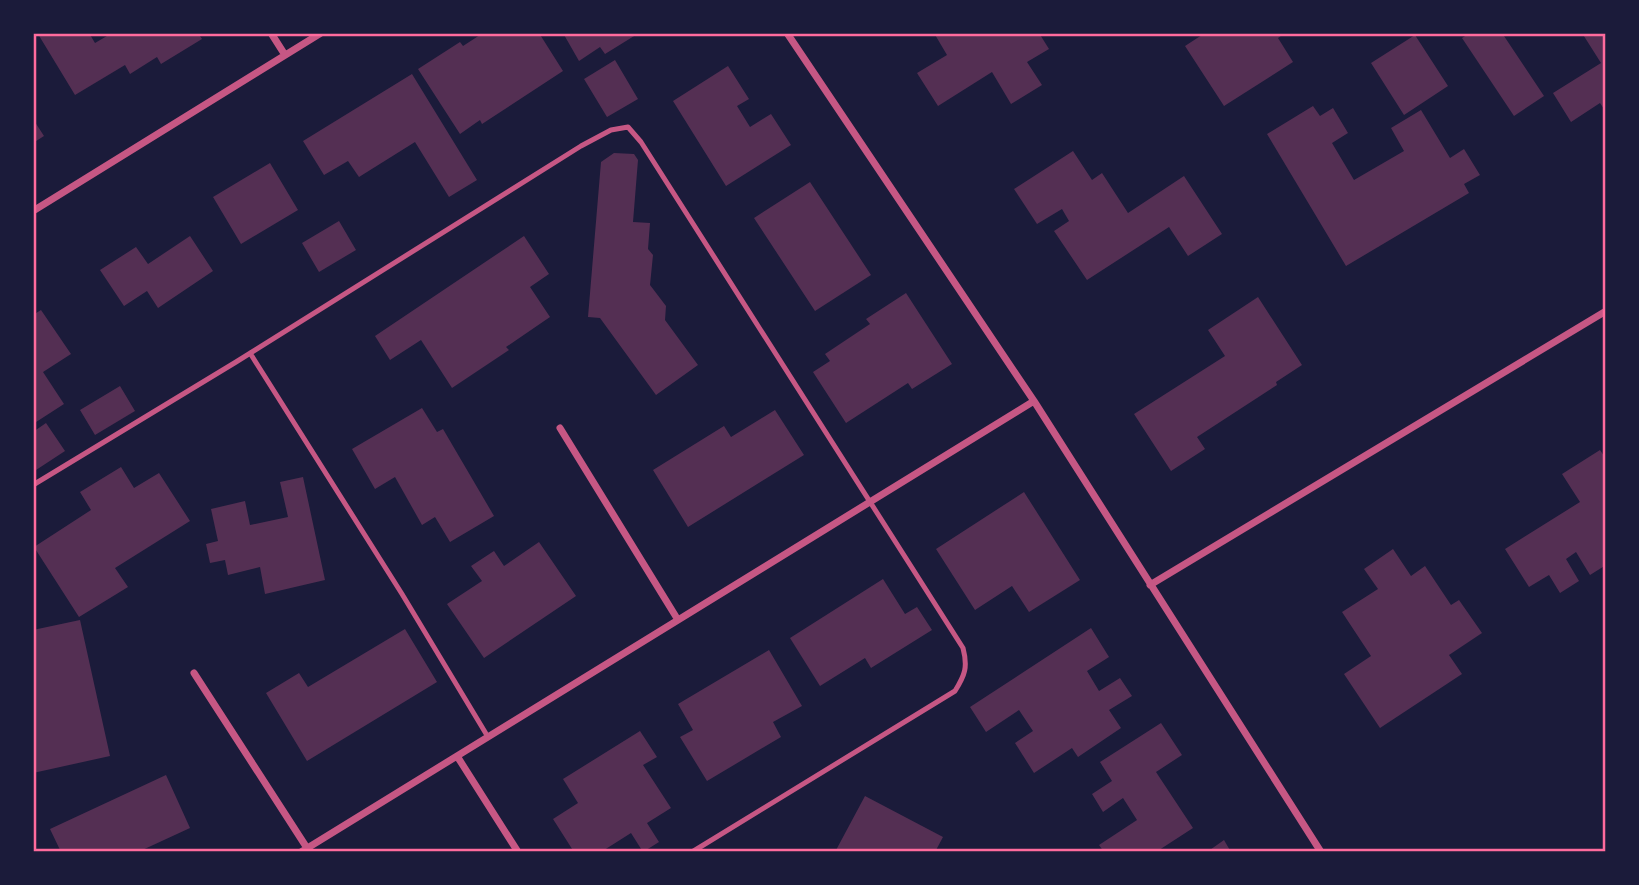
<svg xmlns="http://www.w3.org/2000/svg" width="1639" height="885" viewBox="0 0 1639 885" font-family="Overpass,sans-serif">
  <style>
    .building { fill: #542f53 }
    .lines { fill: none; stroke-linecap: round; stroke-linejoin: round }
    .service { stroke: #c65784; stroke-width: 5 }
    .minor { stroke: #c65784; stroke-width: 7 }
    .neatline { fill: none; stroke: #ff6b9d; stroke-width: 2.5 }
  </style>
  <rect width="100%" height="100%" fill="#1b1b3a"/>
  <path class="building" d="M40,33H89L95,43L112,33H198L202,39L161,64L157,57L130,74L125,65L75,95L38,34Z
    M483,33H539L563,71L482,124L480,120L460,134L418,69L460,42L463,46Z
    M563,33H639L605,54L600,47L579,61Z
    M934,33H1039L1049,49L1027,62L1042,85L1011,104L992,72L938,106L917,73L947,55Z
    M1205,33H1285L1278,38L1293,62L1224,106L1185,46Z
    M1470,33H1502L1544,96L1514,116L1462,38Z
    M1582,33H1606V112L1600,103L1571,122L1553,93L1601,63Z
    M1415,35L1448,86L1404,115L1371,63Z
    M615,60L638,99L607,117L584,79Z
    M728,66L749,99L737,106L750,127L771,114L791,145L726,186L673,101Z
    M412,74L477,180L449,197L415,142L359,177L348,161L324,175L303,141Z
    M1313,106L1320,116L1333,108L1348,133L1332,143L1354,180L1404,151L1391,128L1421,110L1450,158L1464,149L1480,175L1464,184L1469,193L1346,266L1267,134Z
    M33,119L44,136L33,143Z
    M1073,151L1092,180L1102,173L1128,213L1184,176L1222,234L1188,256L1169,227L1087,280L1054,231L1069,221L1062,209L1037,224L1014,189Z
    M614,153L634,154L638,160L633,222L650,223L648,249L653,255L650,285L666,306L665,320L698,365L656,395L600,318L588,317L601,162Z
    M270,163L298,210L241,244L213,197Z
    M810,182L871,275L815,311L754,218Z
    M339,221L356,250L319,272L302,243Z
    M190,236L213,271L158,308L147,291L124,306L100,270L136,247L148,264Z
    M524,236L549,274L530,287L550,317L506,347L509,350L452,388L421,340L390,360L375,336Z
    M906,293L952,364L912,389L908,383L846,423L813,372L830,361L825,354L870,324L866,319Z
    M1258,297L1302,365L1276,382L1277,385L1197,437L1205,449L1171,471L1134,414L1225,356L1208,330Z
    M41,310L71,354L43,372L64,404L33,424V315Z
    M120,386L135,411L95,435L80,410Z
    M422,408L437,432L443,429L494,516L450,542L435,517L422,525L395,477L375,489L352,449Z
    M775,410L804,455L688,527L653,470L724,426L731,437Z
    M46,423L65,451L33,472V432Z
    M1600,450L1606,459V565L1590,575L1576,552L1566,559L1579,581L1560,593L1549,575L1529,587L1505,549L1580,502L1562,474Z
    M121,467L134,488L159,473L190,521L115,568L128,587L79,617L34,547L91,510L80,492Z
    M303,477L325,580L265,594L260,567L228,575L225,560L210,563L206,544L218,541L211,509L245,501L250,525L288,517L280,482Z
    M1024,492L1080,580L1029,612L1012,586L975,610L936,549Z
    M539,542L576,596L484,658L447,604L482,581L471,566L494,551L504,566Z
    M1393,549L1411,576L1425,566L1451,605L1459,600L1482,633L1449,655L1462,674L1380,728L1344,674L1371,656L1342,612L1378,589L1364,569Z
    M883,579L905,614L917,607L932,630L871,668L865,658L820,686L790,638Z
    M80,620L110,756L33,773V728H35L33,718V630Z
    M1091,628L1109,657L1087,671L1099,691L1120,678L1132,696L1109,710L1121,728L1078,757L1072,748L1034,773L1015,743L1033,731L1019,710L986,732L970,707Z
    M405,629L437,682L307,761L266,693L299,673L308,687Z
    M769,650L802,706L773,722L781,737L707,781L680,737L693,730L678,704Z
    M1161,723L1182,755L1156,772L1193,828L1156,852H1104L1099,845L1137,820L1123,798L1103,812L1092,794L1112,781L1100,762Z
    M640,731L657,757L643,765L671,808L647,823L659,842L643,852L631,833L601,852H574L553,819L578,803L563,779Z
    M166,775L190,828L138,852H61L50,829Z
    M865,796L943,837L935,852H835Z
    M1224,840L1231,852H1207Z"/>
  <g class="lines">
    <path class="service" d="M250,353L402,594L488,737
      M33,485L236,362L581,146L611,130L628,127L641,142L963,648C968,667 965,675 955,691L692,852"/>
    <path class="minor" d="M271,33L285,55
      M787,33L1034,401L1321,852
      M33,211L321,33
      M560,428L678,620
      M1150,585L1606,311
      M194,673L307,848
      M457,756L518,852
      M301,852L1034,401"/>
  </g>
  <rect width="1639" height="885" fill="none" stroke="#1b1b3a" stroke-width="70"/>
  <rect x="35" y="35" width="1569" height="815" class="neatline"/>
</svg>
